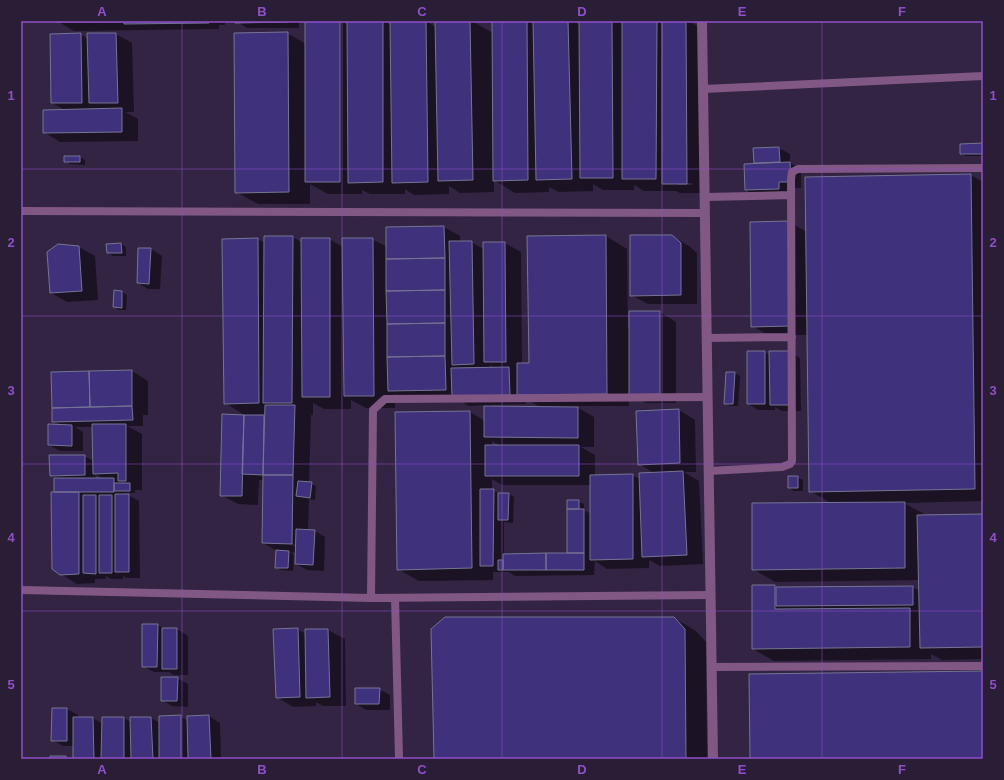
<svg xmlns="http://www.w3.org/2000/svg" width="1004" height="780" viewBox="0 0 1004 780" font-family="Helvetica,sans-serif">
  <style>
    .built { fill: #332443 }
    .shadow { fill: #0007; fill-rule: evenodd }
    .building { fill: #3f317c; stroke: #767594 }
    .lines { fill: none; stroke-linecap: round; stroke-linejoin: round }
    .lane { stroke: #815883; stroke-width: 8 }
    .street { stroke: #815883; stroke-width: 10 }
    .grid { fill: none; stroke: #904fc8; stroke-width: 1; stroke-opacity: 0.55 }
    .neatline { fill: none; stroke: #904fc8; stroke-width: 1.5 }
    .grid-label { font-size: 13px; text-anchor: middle; font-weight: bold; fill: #904fc8 }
  </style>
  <rect width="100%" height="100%" fill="#2a1e37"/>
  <path class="built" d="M21,21H983V759H21Z"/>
  <path class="shadow" d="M57,21H225V25H219V29L74,31Z
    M236,21H299V28H247Z
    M306,21H472L493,33V21H530L534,23V21H573L580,25V21H617L623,24V21H689L702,29L703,193H680L676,191H644L634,185V190H603L593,184V191L559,192L549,187V192L515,193L494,180V192L460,193L449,186V194L414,195L405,189V194H370L362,190V194H328L310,184V204H258L236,192L287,33L306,44ZM384,21H391V25ZM343,22H348V25ZM429,23H436V27ZM678,183H692V185H678Z
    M80,34L88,39V34H116L132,43L134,112H125L138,119V141L60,142L44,132L65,110L52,103Z
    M983,144V156H966L961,154Z
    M779,148L790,154V163L801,169V188H790V195L756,196L746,190L755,164L754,149Z
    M65,157H80L85,160V165L70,164L65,161Z
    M971,175L983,182V501L904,503L926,515H983V659L942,660L931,654V659L774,661L753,649L775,586L778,588L913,587L920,591V580L775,582L753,569L831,503L810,491L808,335H768L752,326L789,222L807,232Z
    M444,227L460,236V242H471L484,249L505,243L521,252L522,364H530L606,236L627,249L628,328L660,312L676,322V403H646L628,393L629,406H575L594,417V447H581L595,455V475H632L640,479L654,473L639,464L679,410L695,420L696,472H684L699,481L703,564L660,566L649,560V568L607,569L595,561L594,575L515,576L509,572H493V580L419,581L398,569L470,412L485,421V405L469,406L457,399H405L395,394V408H366L351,400V409H324L313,403V415H311L309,483L316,486L315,500L309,499L308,531H315L325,537L324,571L307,570L296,564V553L290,552L294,555L293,571L281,570L276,567L277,551L263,543L264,480H259L258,505L238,504L221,495L246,416L225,403L257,239L265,243L293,237L302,243L329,239L343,247L372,239L387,247ZM490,365L496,368H490ZM526,399L540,407H492V405L526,404ZM492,441L501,446H492ZM492,479L502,485H591V514L584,510V504L578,501L568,554L504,555V522L513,523L514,497L509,494H500L492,490ZM288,541L297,546V548L287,542Z
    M672,236L689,246L697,253V304H648L631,295Z
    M121,244L126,247V256H113L108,253Z
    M79,247L95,256L98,300L67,302L51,293Z
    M151,249L162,256L160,289H148L138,283Z
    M122,292L127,295L126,310H119L114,307Z
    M748,352H765L770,355L789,352L800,358L801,411H782L775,407V410H758L748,404Z
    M132,371L148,381V415H143V426H127L142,434V490H135V493H125L139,501L140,578H127L123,576V579H111L106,576V579H95V583L77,584L61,574L55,493V478L51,475L84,456L94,461L93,427H75L83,432V451H60L49,445L61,425L53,421L52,373ZM95,474L104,479H96Z
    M735,373L740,376L738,406H730L725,403Z
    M797,477L803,480V491H794L789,488Z
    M674,618L696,631L706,642L707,759H435Z
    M157,625L165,629H177L188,636V675H174L169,672H154L143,666Z
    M297,629L306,634V630H328L345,639L346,706H323L316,702V706L293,707L277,697Z
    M177,678L188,684V707L172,706L162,700Z
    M379,689L390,695V710H366L356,704Z
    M67,709L78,715V718H93L103,724L124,718L131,722V718H151L160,723L180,716L188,721L209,716L220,723L221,759H74V746H63L52,740Z"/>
  <path class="building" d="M56,21H122V22H56Z
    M124,21H209V23L124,24Z
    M235,21H289V22L235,23Z
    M305,21H340V182H305Z
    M347,21H383V182L348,183Z
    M390,21H426L428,182L392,183Z
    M435,21H470L473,180L438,181Z
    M492,21H527L528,180L493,181Z
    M533,21H568L572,179L536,180Z
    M579,21H612L613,178H580Z
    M622,21H657L656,179H622Z
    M662,21H686L687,184H662Z
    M288,32L289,192L235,193L234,33Z
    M81,33L82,103H51L50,34Z
    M87,33H116L118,103H89Z
    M122,108V132L43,133V110Z
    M983,143V154H960V144Z
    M779,147L780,162L754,163L753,148Z
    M64,156H80V162H64Z
    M790,162L791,182H779V189L745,190L744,164Z
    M971,174L975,489L809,492L805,177Z
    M789,221L791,326L751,327L750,222Z
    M444,226L445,258L386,259V227Z
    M606,235L607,394L517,395V363H529L527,236Z
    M630,235H672L681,243V295L630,296Z
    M264,236H293L292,403H263Z
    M258,238L259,403L224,404L222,239Z
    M301,238H330V397H302Z
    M342,238H373L374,396H344Z
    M449,241H472L474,364L452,365Z
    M483,242H505L506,362H484Z
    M121,243L122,253H107L106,244Z
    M58,244L79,246L82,291L50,293L47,252Z
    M138,248H151L149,284L137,283Z
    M445,258V290L386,291V259Z
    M114,290L122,291V308L113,307Z
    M445,290V323L387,324L386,291Z
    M629,311H660V394L629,395Z
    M445,323V356L387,357V324Z
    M747,351H765V404H747Z
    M769,351H789L790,405H770Z
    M445,356L446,390L388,391L387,357Z
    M509,367L510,395L452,397L451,368Z
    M132,370V406L90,407L89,371Z
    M89,371L90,407L52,408L51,372Z
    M726,372H735L733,404H724Z
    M265,405H295L293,475H263Z
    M132,406L133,420L52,422V408Z
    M484,406L578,407V438L484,437Z
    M679,409L680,463L638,465L636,411Z
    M470,411L472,568L397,570L395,412Z
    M222,414L244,415L242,496H220Z
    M244,415H264L263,475L242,474Z
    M48,424L72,425V446L48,445Z
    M92,424H126V481H118V473L93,474Z
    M485,445H579V476H485Z
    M49,455H85V475L50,476Z
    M683,471L687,555L642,557L639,473Z
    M633,474V559L590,560V475Z
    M263,475H293L292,544L262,543Z
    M788,476H798V488H788Z
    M54,478H114V492H54Z
    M298,481L312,482L310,498L296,496Z
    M114,483H130V491H114Z
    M480,489H494L493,566H480Z
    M51,492H79V574L60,575L52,569Z
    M498,493H509L508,520H498Z
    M115,494H129V572H115Z
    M83,495H96V574L83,573Z
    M99,495H112V573H99Z
    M567,500H579V509H567Z
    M905,502V568L752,570V503Z
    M567,509H584V553H567Z
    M983,514V647L920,648L917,515Z
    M296,529L315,530L313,565L295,564Z
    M276,550L289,551L288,568H275Z
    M546,553V570H503V554Z
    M546,553H584V570H546Z
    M498,560H503V570H498Z
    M752,585H775V609L910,608V647L752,649Z
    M913,586V605L776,606V587Z
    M445,617H674L685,629L686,759H434L431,629Z
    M142,624H158L157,667H142Z
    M162,628H177V669H162Z
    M298,628L300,697L276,698L273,629Z
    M305,629H328L330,697L306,698Z
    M983,671V759H750L749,674Z
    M161,677H178L177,701H161Z
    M355,688H380L379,704H355Z
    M52,708H67V741H51Z
    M181,715V759H159V716Z
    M209,715L211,759H188L187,716Z
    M73,717H93L94,759H73Z
    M102,717H124V759H101Z
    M130,717H151L153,759H131Z
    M50,756H66V759H50Z"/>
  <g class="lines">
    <path class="lane" d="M703,89L983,76
      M705,197L791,195
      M21,211L705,213
      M707,338L792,337
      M709,471L782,467L790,464L792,461L791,179L792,172L798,169L983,168
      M21,590L371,598L710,595
      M371,598L373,410L385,399L707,397
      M395,598L399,759
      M711,667L983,666"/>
    <path class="street" d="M702,21L713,759"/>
  </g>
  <path class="grid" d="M182,21V759M342,21V759M502,21V759M662,21V759M822,21V759M21,169H983M21,316H983M21,464H983M21,611H983"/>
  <rect width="1004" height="780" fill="none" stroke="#2a1e37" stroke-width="44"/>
  <rect x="22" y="22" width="960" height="736" class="neatline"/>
  <g class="grid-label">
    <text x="102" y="16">A</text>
    <text x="262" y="16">B</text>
    <text x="422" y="16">C</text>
    <text x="582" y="16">D</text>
    <text x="742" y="16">E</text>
    <text x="902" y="16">F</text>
    <text x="11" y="100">1</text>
    <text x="993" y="100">1</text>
    <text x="11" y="247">2</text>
    <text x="993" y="247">2</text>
    <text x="11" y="395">3</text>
    <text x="993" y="395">3</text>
    <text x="11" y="542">4</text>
    <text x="993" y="542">4</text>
    <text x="11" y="689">5</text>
    <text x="993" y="689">5</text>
    <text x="102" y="774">A</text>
    <text x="262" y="774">B</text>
    <text x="422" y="774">C</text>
    <text x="582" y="774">D</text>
    <text x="742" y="774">E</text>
    <text x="902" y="774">F</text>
  </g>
</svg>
